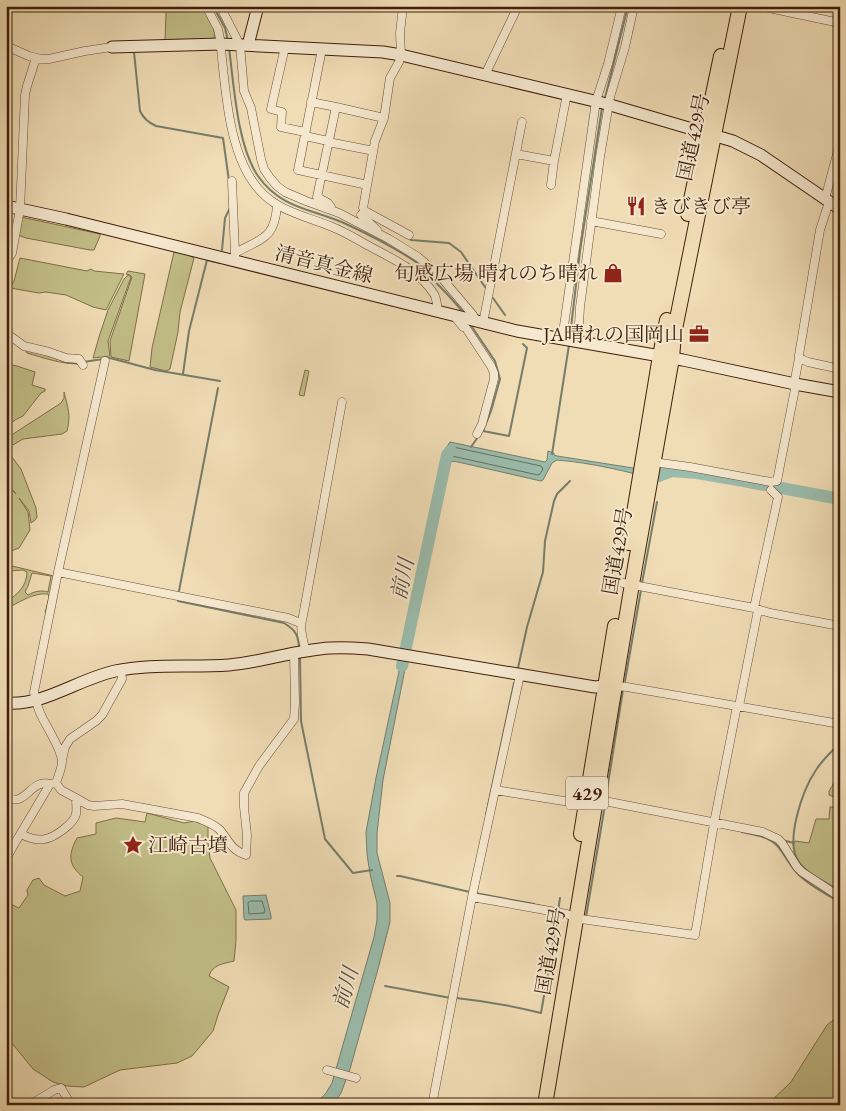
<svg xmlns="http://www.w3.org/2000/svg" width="846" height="1111" viewBox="0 0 846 1111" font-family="'EB Garamond','Noto Serif JP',serif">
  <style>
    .green { fill: #c2be88; stroke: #806e49; fill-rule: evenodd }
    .water { fill: #9abcac; stroke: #767d6b }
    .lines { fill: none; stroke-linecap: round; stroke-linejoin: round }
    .shore { stroke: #6c6d5b; stroke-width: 1 }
    .stream { stroke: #767d6b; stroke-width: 2 }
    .river { stroke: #9abcac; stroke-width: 12 }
    .street-casing { stroke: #6b4e35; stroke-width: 9 }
    .secondary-casing { stroke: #3f1e0a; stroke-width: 13 }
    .highway-casing { stroke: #3f1e0a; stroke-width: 16 }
    .street { stroke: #f5e8cf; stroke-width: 8 }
    .secondary { stroke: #f5e8cf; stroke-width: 11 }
    .highway { stroke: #f0dcb5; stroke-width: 14 }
    .labels { text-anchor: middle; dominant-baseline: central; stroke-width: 4; stroke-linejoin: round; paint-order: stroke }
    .shield { fill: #f5e8cf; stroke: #765b45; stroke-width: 1 }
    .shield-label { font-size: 19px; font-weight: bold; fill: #3f1e0a }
    .street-label { font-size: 20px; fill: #3f1e0a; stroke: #f5e8cf }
    .poi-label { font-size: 20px; fill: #3f1e0a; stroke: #f5e8cf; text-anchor: start }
    .water-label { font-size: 21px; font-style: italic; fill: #5a4d3b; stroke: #f5e8cf }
  </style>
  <rect width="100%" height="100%" fill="#f0dcb5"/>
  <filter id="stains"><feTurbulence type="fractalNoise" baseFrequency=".004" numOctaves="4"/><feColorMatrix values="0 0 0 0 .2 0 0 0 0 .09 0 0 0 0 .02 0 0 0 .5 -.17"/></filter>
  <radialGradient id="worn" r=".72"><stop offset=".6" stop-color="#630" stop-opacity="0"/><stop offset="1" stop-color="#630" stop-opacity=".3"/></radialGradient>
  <path class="green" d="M164,6H202C208,15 218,30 213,41H165L166,13L163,8Z
    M21,217L100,234V236L94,250H90L26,238L18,235Z
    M174,252C181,251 188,255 194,258L180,312L178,332L170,369L166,371L150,367L152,348Z
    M20,258L87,271L91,269L94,271L124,274L106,310L93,307L66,295L46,292L39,293L10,288L14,281Z
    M128,271L145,274L129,361L111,357L110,341L132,277L130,275L126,274Z
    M128,275L131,277L108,341L110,356L93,358L99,337L108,310L124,279Z
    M24,349L44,354L68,363L79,364C61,364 44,358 27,353Z
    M6,364L17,366L35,372L32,385L45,389V391L41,393L23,416L15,420L6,428Z
    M305,370L309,371L304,396L299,395Z
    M64,392C68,408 71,415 67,431L62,434L23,439L13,445L7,439V431L10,436L61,403L64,398Z
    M6,444L12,457L21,469L36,508L37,517L35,520L31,523L29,511L19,498L28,512L30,530L19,548L6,553V483L16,494L6,481Z
    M8,565L54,576L47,610L46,612H45L46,609L49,597L48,594C34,592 18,603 6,609V602C17,595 27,586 27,572L23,570L8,571L6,572V568ZM32,573L51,576L48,592C41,590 35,591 28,595L25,592L28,586Z
    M836,780L840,782V893L801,867L795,856L793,844L795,841L809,843L816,819H829L830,807H834L837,798L829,795V791Z
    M147,813L184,823L195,821L208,826V843L210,858L236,910V941L234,961C223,964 213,964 209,976L229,987L218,1015L213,1031L192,1056L177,1063L120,1070L84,1087L67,1086L53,1082L33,1069L6,1036V902L19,908L28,895L27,890L33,880L39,878L44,885L65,896L80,891L83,877C68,865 68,855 77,838L96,834V823L116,818L145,822Z
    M840,1015V1105H767L791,1082L827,1025Z"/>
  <path class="water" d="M450,442L545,462L547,460L548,451L554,453V455L557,456L633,468L674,470V473L661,481C627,471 592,463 557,460L552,463L543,480L541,481L458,462C453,461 450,461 447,464H443L446,448Z
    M403,653L408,654L383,780L377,833V853L390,903V922L378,969L350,1069L341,1093L333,1105H315L326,1093L332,1083L374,937L377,920V903L370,874L367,854L366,832L376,778Z
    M266,895L271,916V919L245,920L244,918L243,896Z"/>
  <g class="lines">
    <path class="shore" d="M453,447L541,466L543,469L540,474L538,475L452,456L450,454L451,449Z
      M251,901H262L265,911L264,913L249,914L248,903Z"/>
    <path class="stream" d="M213,6L225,28L228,41
      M229,48C234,85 237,145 258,176C281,209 313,209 346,224C370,235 394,247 416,262C421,266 425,271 429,276C441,287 452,299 463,312
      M132,52H134L140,111C144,119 148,122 156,126L223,138L229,181
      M605,98L628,6
      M409,238L411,240L449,243L461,252L485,287
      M222,250L225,218L230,208
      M493,298L505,315
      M470,324L495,361L500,379L491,411L483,431
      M570,336L580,251L602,108
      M66,361L69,363L78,362
      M83,362L110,358L155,370L220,381
      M183,374L189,331L207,260L220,263
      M483,431L509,436L527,348L523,344
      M471,447L478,437
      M552,454L569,345
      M642,583L657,502
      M179,591L218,388
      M178,600V601L284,623C295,630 298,634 299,647
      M300,657L301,721L325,839L353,873L372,870
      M518,668L527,627L543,572L545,541L554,501L557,494L570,481
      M625,681L641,590
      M840,749H834C827,756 821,762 816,770C803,789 784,842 799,862C807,874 827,883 840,891
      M606,796L623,690
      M486,815L514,683
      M742,832C757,835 773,837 782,852C787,859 791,867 798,874C810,886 826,894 840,902
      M786,841L794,843
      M397,876H400L470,892
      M475,893L534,904
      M558,911L560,898
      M586,917L605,805
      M385,986L451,998
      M456,998C485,1001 513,1006 541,1013L558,915"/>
    <path class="river" d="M658,476L672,471L697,473L738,480L840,499
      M402,666L447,455L450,451H451"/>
    <defs>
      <path id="street" d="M206,6L218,29L220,39C225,82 227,145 253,182C272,210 300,214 330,226C343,231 355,238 367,245C391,258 419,270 434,294C437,299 437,306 438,312
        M220,6L240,45L244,91L251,108L261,159L264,169L270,178L277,186L285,192L306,201L339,213L389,239L418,257L440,276L473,315L476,321
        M759,6L840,23
        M6,46L29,56L41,59H49L85,51L112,47
        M285,47L271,109L282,112L281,127L305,132
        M322,49L298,170L363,184
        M485,75L518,6
        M311,102L336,107
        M305,136L328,141
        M328,142L369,150
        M516,154L554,161L567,94
        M232,181L235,253
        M551,185L554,161
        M825,199L840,143
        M331,210V207L328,203L317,197L336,107L384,118
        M365,211L409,235
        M591,221L661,234
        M377,230L361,215L365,211L363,208L375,141L384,118L390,78L399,62L401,55L400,33L403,6
        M235,261V253C262,238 275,239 277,205
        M6,262L12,253L20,209L25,95L27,86L36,58
        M454,316L463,327L466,328L491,366L494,373V379L482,424L477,434
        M483,323L522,122
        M6,333L24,346L49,352L66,358L79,359L83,365
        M562,340L596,101L608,64L622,6
        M578,342L580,307L600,157L610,97L625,47L634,6
        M799,358L808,362L840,369
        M653,462L690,467L771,482L777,481L795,389V379L799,358V355L820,230L829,202
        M58,572L288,618L300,623
        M623,583L754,608L770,613L840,626
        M754,608L778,497L771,490
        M306,652C303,640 299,628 303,616L342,402
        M613,686L627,687L840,724
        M739,706L758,610
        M62,760L65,747L70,739L96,721L102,715L122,679L121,670
        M56,783L61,790L76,798
        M495,790L589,805
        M6,796C25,810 30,778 50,784
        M594,799L763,832L778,839L782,843L797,867L802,872L840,897
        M21,834C38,843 49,841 64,829C69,825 75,820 76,814C77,809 76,803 76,798L88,805L94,806L122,804L198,818C205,821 214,824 220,830C230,842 231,850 246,855L247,835L244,807V793L259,766L294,719L295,702L294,654
        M6,859L15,843L50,784L56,783C58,777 62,768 62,761C61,750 53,738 48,728C41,717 36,704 34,692L58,572L105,361
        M472,897L567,914L575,918L581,919L695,935L715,818L737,706
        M327,1070L356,1078
        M30,1105L54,1090L61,1088L71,1105
        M432,1105L472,897L520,675"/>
      <path id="secondary" d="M248,45L258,6
        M112,47L221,44L383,52L401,55L607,104L733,141L761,155L840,209
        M6,206L66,219L517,331L683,360L795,384L840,392
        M6,703C45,706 78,679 115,671C151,663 192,668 229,665C263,662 296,650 330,648C343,647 356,648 368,649L595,687L604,686"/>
      <path id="highway" d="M688,214L721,56
        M629,543L660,356L667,320
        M581,834L615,626
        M545,1105L632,584L672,358L674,334L740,6"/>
    </defs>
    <use href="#street" class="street-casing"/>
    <use href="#secondary" class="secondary-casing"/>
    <use href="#highway" class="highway-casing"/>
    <use href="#street" class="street"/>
    <use href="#secondary" class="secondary"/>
    <use href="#highway" class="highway"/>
  </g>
  <defs>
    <symbol id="restaurant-bare" viewBox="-9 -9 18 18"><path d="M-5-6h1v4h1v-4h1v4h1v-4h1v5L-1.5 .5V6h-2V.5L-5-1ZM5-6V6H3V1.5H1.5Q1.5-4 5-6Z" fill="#8f2418" stroke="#f5e8cf" stroke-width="2.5" paint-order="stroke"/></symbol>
    <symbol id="shop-bare" viewBox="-9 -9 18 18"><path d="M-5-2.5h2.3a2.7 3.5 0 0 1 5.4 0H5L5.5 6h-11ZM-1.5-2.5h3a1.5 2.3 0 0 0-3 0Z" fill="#8f2418" stroke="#f5e8cf" stroke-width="2.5" paint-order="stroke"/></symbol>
    <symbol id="office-bare" viewBox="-9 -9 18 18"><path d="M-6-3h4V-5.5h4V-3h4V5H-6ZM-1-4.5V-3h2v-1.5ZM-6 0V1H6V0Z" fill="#8f2418" stroke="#f5e8cf" stroke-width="2.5" paint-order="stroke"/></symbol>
    <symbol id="sight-bare" viewBox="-9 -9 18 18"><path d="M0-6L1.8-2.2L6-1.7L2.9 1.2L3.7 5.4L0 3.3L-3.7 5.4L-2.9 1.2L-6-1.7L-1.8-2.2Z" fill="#8f2418" stroke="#f5e8cf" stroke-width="2.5" paint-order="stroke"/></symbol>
  </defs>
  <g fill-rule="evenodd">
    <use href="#restaurant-bare" x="622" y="192" width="28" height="28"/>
    <use href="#shop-bare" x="599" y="259" width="28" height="28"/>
    <use href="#office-bare" x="685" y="320" width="28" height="28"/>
    <use href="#sight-bare" x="119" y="831" width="28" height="28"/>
  </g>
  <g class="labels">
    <rect class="shield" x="566" y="776.5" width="42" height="33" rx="4"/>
    <g class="shield-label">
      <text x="587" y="793">429</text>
    </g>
    <g class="street-label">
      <text transform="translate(693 137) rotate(-78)">国道429号</text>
      <text transform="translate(324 264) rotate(14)">清音真金線</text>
      <text transform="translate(617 551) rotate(-80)">国道429号</text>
      <text transform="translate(550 951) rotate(-80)">国道429号</text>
    </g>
    <g class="poi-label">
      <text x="651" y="206">きびきび亭</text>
      <text x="598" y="273" text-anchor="end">旬感広場 晴れのち晴れ</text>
      <text x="684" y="334" text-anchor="end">JA晴れの国岡山</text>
      <text x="148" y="845">江崎古墳</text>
    </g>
    <g class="water-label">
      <text transform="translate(402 579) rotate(-78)">前川</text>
      <text transform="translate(345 988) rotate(-74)">前川</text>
    </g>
  </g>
  <rect width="846" height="1111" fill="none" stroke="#f0dcb5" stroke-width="25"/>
  <rect x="8" y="8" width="831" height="1096" fill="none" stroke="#3f1e0a" stroke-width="2.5"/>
  <rect x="12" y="12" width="821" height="1086" fill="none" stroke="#3f1e0a"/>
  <rect width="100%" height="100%" filter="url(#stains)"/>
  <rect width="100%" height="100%" fill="url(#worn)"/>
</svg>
